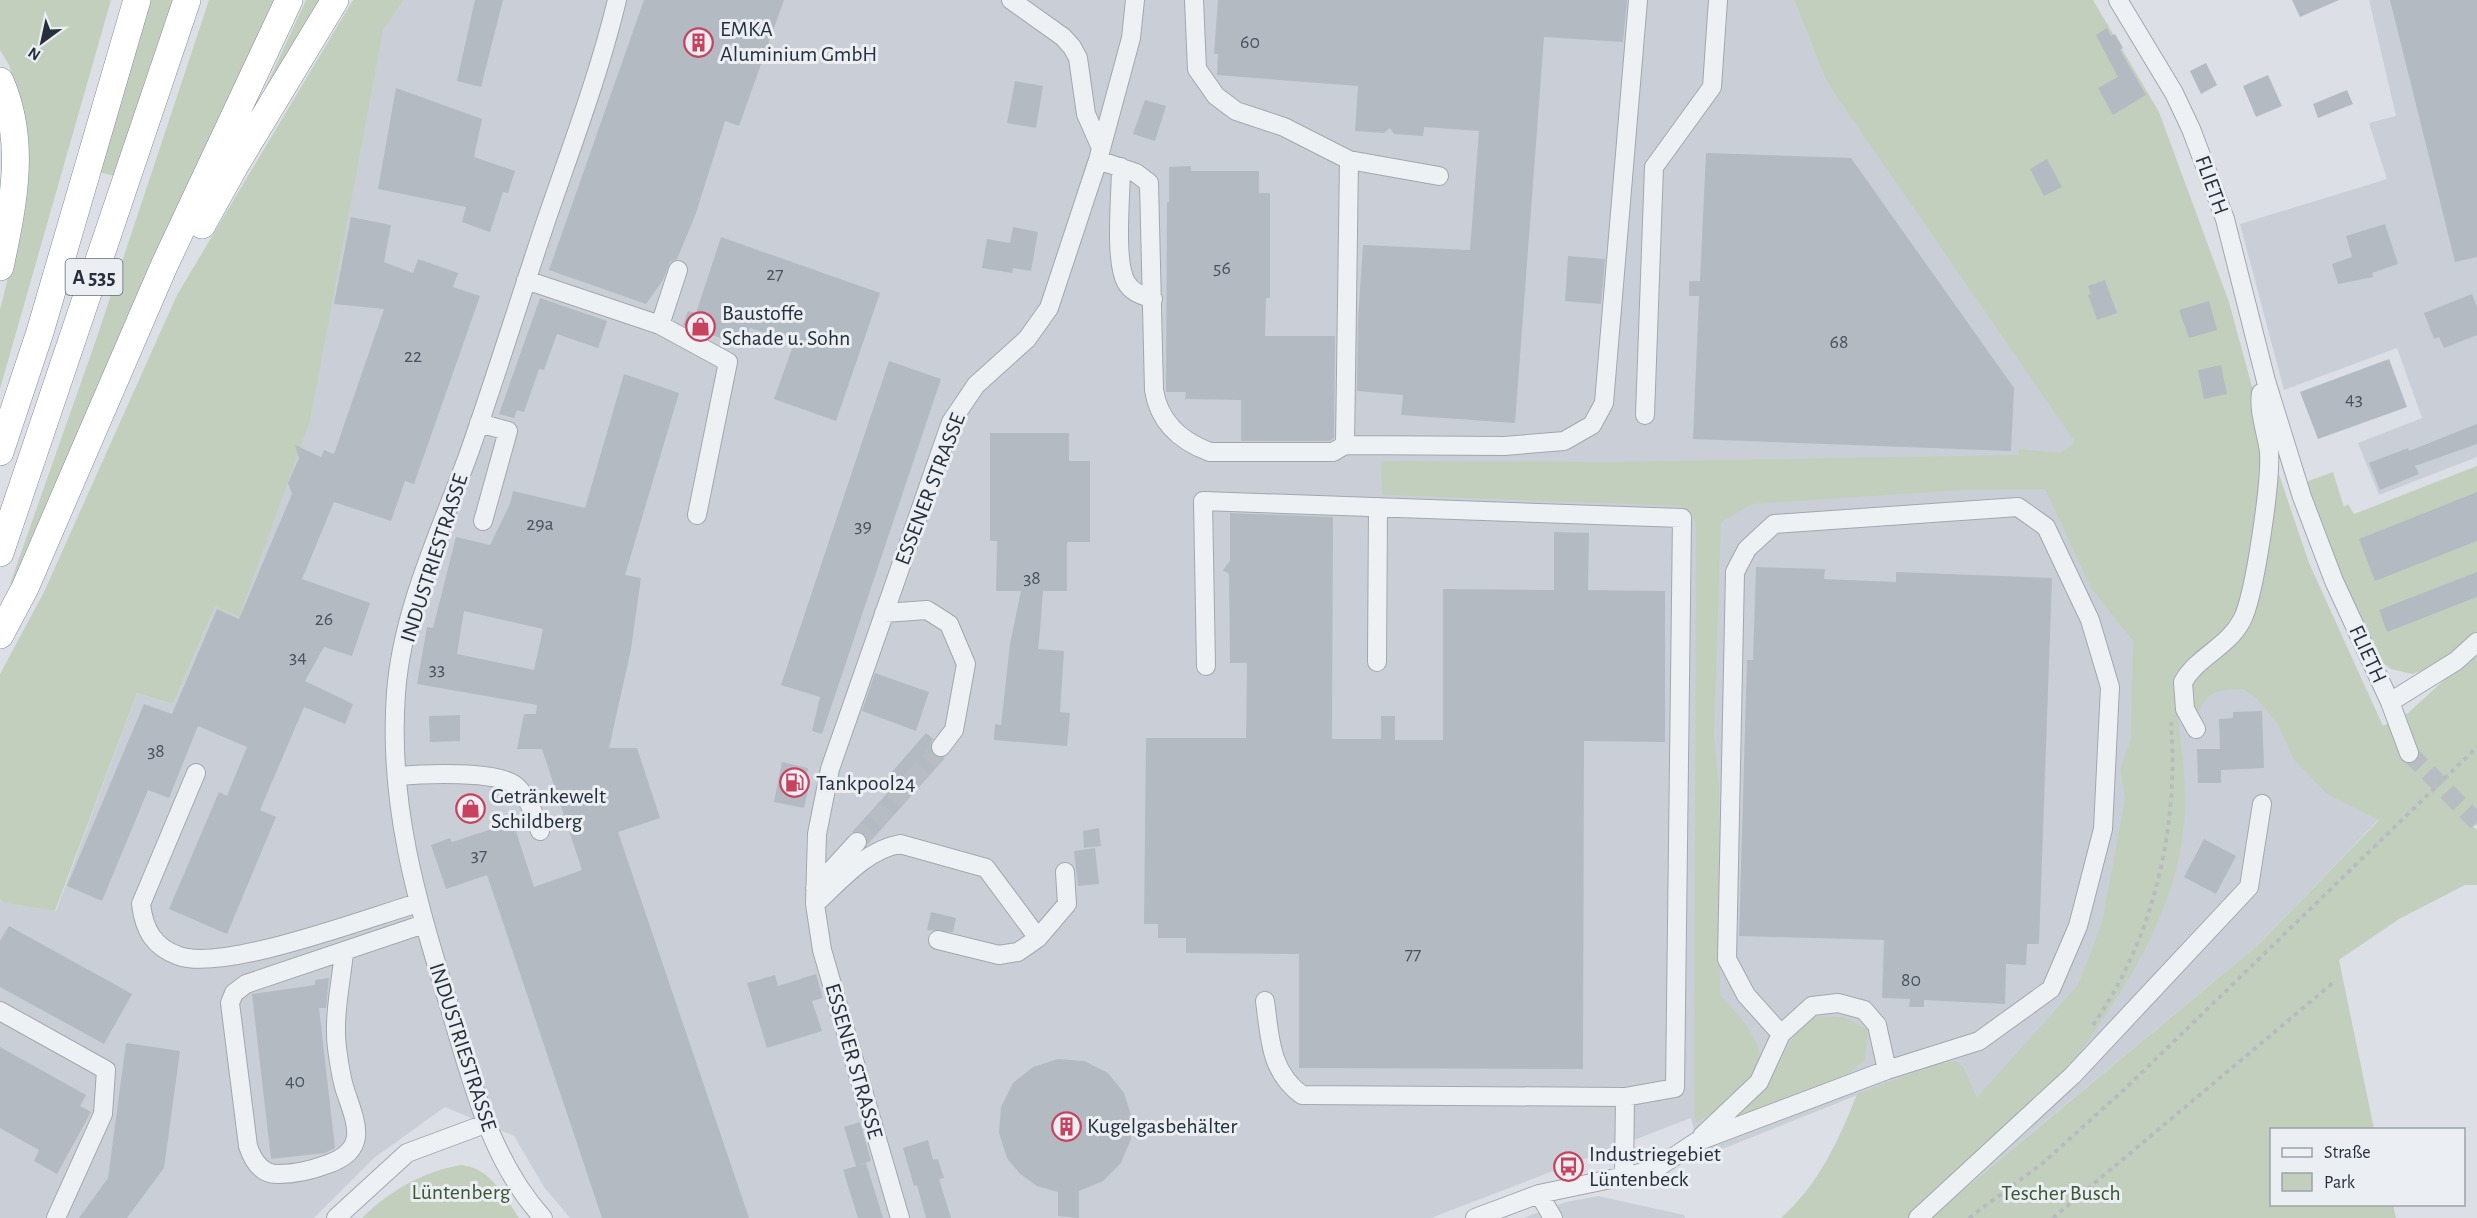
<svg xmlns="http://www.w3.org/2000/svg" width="2477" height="1218" viewBox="0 0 2477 1218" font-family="'Alegreya Sans',sans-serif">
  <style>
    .built { fill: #cacfd7 }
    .green { fill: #c3cfbd; fill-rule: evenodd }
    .building { fill: #b3bac2; fill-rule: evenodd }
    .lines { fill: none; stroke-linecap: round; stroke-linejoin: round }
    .minor-tunnel { stroke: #b8bdc4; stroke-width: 18; stroke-dasharray: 18 9; stroke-linecap: butt }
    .minor-casing { stroke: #a2a7af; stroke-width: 20 }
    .highway-casing { stroke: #848e9c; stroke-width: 28 }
    .path { stroke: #b6bbc0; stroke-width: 4; stroke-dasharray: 4.5 4.5; stroke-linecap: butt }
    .minor { stroke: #eef1f4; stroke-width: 18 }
    .highway { stroke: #fff; stroke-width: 27 }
    .labels { text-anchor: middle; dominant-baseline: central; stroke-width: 6; stroke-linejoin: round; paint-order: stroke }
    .number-label { font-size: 20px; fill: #49525d }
    .shield { fill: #ebeff4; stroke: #616972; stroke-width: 1.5 }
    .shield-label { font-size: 21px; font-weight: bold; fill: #262f3b }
    .poi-label { font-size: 22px; fill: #262f3b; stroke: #ebeff4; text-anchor: start }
    .street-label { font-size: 22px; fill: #262f3b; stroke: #ebeff4 }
    .park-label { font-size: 22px; fill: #3c5734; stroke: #ebeff4 }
  </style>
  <rect width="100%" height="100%" fill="#dce0e6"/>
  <path class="built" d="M404,0H1794L1826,81L2379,819L2259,944L1936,1212L1977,1097L1964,1067L1956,1061L1935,1064L1700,1158L1691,1118L1431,1218H570L544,1187L514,1136L445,1107L374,1158L314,1218H0V899L5,903L56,911L137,693L173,704L215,607L239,617L383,29Z
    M2369,0H2477V457L2379,495L2358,443L2422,418L2397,348L2284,390L2240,224L2387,179L2369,123L2396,116Z
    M1598,1196L1684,1215L1685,1218H1523L1566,1202Z"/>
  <path class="green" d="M0,0H111L0,389V310L14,253L23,115L9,65L0,50Z
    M150,0H173L114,176L99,172Z
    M209,0H281L13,585L10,584L97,337Z
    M306,0H326L238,147Z
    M353,0H404L383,30L310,421L239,617L215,607L173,704L137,693L55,911L4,903L0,899V674L44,592L177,295Z
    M1794,0H2093L2159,112L2229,302L2263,427L2309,563L2383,726L2408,713L2477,650V825L2473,826L2477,830V885H2465L2399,919L2339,960L2374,1129L2272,1130V1204L2393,1205L2396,1218H1781C1819,1184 1839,1140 1857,1094L1935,1064L1956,1061L1964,1067L1977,1097L2078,985L2102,923L2125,799L2120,770L2131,738L2133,641L2091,588L2045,489L1963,490L1752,504L1721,522L1714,736L1719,788L1720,995C1785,1063 1767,1077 1696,1123L1694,1111L1696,522L1681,506L1382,495L1381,461L1610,462L2018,455L2019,449L2061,453L2075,442L1826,81ZM2243,689L2256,698L2277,723L2294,760L2327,794L2379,820L2259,944L1945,1205L2027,1124L2094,1067L2081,1051C2130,981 2175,912 2184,825C2188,789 2181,750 2178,715L2198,712C2209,690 2219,690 2243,689Z
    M2477,466V631L2433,667L2412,674L2391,669L2378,659L2338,581L2306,482L2333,472L2344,507L2348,504L2354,514Z
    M1815,1016L1844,1017L1868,1029L1865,1060L1845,1077L1731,1121L1730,1118L1761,1091L1797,1031Z
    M461,1165C491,1168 503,1195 519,1218H362C389,1191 424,1171 461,1165Z"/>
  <path class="building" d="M475,0H503L481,87L457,81Z
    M644,0H784L739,126L725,121L695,216L677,259L670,262L663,280L646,304L549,270Z
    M1218,0H1627L1623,42L1544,37L1515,423L1401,415L1403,395L1357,391L1358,320L1363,245L1470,250L1479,131L1424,127L1423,136L1394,134L1390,128L1384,133L1355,131L1358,86L1217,75L1218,54H1214Z
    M2292,0H2339L2300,17Z
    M2390,0H2477V257L2455,262Z
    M2107,28L2111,36L2115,34L2123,48L2120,50L2146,95L2113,115L2098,88L2118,77L2096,35Z
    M2206,63L2217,85L2201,94L2190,71Z
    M2268,75L2282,106L2256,117L2243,86Z
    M1015,81L1043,86L1036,128L1007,123Z
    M396,88L482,119L474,157L515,171L508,193L503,192L490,232L462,222L466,207L378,189Z
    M2347,90L2353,104L2318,118L2313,104Z
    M1145,100L1166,106L1155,141L1133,134Z
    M1706,153L1851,158L2014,388L2011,451L1693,439L1699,296H1689V281H1700Z
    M2047,159L2062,187L2044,196L2030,169Z
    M1191,166V171H1259V193H1270V298H1266L1265,336H1335L1334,438L1330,441H1241V400L1185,399L1186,392H1166L1167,202H1169V167Z
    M351,217L391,225L384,262L413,273L418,259L458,273L453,287L480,296L414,484L405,481L391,521L334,502L302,579L370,603L352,656L324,647L305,681L353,704L345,724L304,707L260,810L276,817L227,934L169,909L219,792L227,796L247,747L198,726L169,798L148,790L102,901L67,886L144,704L172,714L217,609L239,619L292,494L288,483L299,458L295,445L321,457L324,450L334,454L384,309L334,304Z
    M2385,224L2398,264L2372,273L2373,277L2338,284L2332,264L2352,257L2346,236Z
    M1013,227L1038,232L1031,271L1013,268L1012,273L982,268L987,239L1010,243Z
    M721,237L880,293L836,421L774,399L794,343L750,328L744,346L683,325L688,311L696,313Z
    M1568,256L1605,259L1601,304L1565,301Z
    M2105,280L2117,313L2097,320L2088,295L2091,294L2088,286Z
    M2472,294L2477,307V335L2444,348L2439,337L2434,339L2424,313Z
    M540,298L607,321L598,348L557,334L544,370L539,369L524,412L517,410L514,418L499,414Z
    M2209,301L2217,330L2189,338L2179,310Z
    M2389,359L2407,407L2318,439L2300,392Z
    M889,361L941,379L822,734L812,731L820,697L781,685Z
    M2221,365L2227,394L2204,399L2198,370Z
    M624,374L679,393L625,575L641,578L631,649L609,748H637L660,818L618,832L749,1218H602L487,875L446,889L431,845L450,838L452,842L513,822L534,887L582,870L542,749H517L524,714H536L537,705L417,684L427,627L433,628L456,537L490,545L510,504L513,491L585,508ZM464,611L543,629L534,670L457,654Z
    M2477,424V444L2415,466L2419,474L2380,490L2369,463L2408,448L2409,451Z
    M990,433H1069V461H1090V542H1067V591H1043L1040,630L1038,649L1064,651L1060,712L1070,713L1067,746L994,740L995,724L1001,725L1010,644L1021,591H996L997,541H990Z
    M2477,492V541L2375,581L2359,539Z
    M1230,513L1333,517L1332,739H1381V716H1395V740H1443V589L1554,590V532L1589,533L1588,590L1665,591V742L1584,741L1583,1069L1299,1068V954L1186,953V938H1158V924H1144L1146,738H1246L1247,663H1230L1229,574L1223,570L1230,561Z
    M1756,567L1825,569L1824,579L1896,582V572L2052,578L2039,944H2027L2026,965L2006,964L2005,1004L1924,1000V1007H1909L1910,999L1882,998L1884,940L1739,936L1747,660H1753Z
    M2477,572V597L2387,632L2379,610Z
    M875,673L929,692L916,731L862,711Z
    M2262,711L2264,768L2221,770V783H2198L2197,749H2220L2219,719L2233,718V712Z
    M460,715V741L430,742L429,716Z
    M926,733L933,739L930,746L934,756L945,758L868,844L864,833L852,832L891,789L883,782Z
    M782,762L808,768L806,780L810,781L804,808L774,802Z
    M1099,828L1101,846L1084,848L1083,831Z
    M2204,839L2236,856L2216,894L2184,877Z
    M1095,848L1099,884L1078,886L1074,851Z
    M931,912L956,918L953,932L927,930Z
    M9,926L132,994L104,1044L0,987V941Z
    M816,974L823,998L812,1001L822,1031L767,1048L747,983L775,975L778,986Z
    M329,978L326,1008H319L335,1148L325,1153L271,1159L252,994L315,985V980Z
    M126,1043L180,1051L164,1168L127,1218H79L108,1178Z
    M0,1047L86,1095L80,1106L91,1112L57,1174L34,1161L39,1150L0,1128Z
    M1058,1059L1084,1061L1108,1073L1124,1093L1132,1118L1131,1139L1121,1163L1103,1181L1079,1191V1218L1058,1216V1192L1037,1186L1020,1174L1007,1158L999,1133L1001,1107L1013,1083L1033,1067Z
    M860,1122L871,1161L856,1166L844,1127Z
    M928,1140L933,1160L938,1159L944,1178L939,1179L951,1218H926L917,1185L914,1186L903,1148Z
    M866,1163L883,1218H858L843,1170Z"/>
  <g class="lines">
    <path class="minor-tunnel" d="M2409,753L2477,822
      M857,842L941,747"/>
    <defs>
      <path id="minor" d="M1011,0L1063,37L1072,47L1078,58L1086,114L1101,148
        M1194,0L1197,69L1216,96L1236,111L1284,127L1349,160L1345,445
        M2118,0L2174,93L2191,129L2225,219L2266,381L2302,497L2334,581L2390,702L2409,753
        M1098,160L1136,173L1149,183L1154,390C1159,422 1180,441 1210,452H1333L1345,445L1504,446L1564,441L1592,425L1604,403L1638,0
        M1349,160L1439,176
        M1121,167C1121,194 1114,261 1126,282C1132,293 1142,295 1153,299
        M526,280L660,325L728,362L697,515
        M660,325L678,270
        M1645,415L1654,167L1712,87L1718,0
        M479,423L508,431L483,521
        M884,613L927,610L949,624L966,664L954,730L941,747
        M1377,662L1378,507
        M1206,666L1203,501L1682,518L1675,1088L1625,1097L1624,1176
        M2390,702L2456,661L2477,642
        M2196,729L2185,709L2183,682C2198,656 2228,647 2242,620C2255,595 2271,481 2269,452C2267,434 2258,411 2261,393
        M196,773L141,904C144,929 153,947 179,956C224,972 367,918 418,903
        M397,776C422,774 498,770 516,786C529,798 534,814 540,831
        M815,888L857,842
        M815,904C840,881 866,850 900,844L986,868L1038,938L1067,904L1065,872
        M938,940L999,955L1018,952L1038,938
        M344,952C341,983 333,1017 337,1048C339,1063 341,1079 346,1093C357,1125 368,1150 328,1164C312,1170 296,1174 279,1174C262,1175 253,1161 248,1146L230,1003L234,993L246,984L424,924
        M1265,1001C1270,1038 1270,1072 1302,1095L1625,1097
        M0,1011L106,1070L103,1114L56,1218
        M1702,1136L1759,1082L1781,1034L1812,1006L1838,1003L1864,1010L1877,1025L1887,1070
        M1539,1194L1553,1218
        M336,1218L407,1153L485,1124
        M543,1218C489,1159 471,1077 448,1002C416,898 388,804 396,693C402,610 441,530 469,453C496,376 520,298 546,221C571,148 599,75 617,0
        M900,1218L822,950L815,904L817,834L830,769L951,422L976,385L1027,339L1049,308L1098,160L1131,38L1135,0
        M1475,1218L1539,1194L1654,1170L1696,1142L1887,1070L1979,1041L2051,989L2078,926L2103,829L2110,687L2090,620L2046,527L2018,507L1774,524L1747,549L1735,572L1727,959L1746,995L1781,1034
        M1918,1218L2073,1075L2249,887L2262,804"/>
      <path id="highway" d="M0,81C27,142 13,205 0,267
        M202,225L237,162L335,0
        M0,452L40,332L137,0
        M0,553L187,0
        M0,635L25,588L164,266L289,0"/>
    </defs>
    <use href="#minor" class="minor-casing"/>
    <use href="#highway" class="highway-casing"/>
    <path class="path" d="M2093,1025C2154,937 2179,829 2171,722
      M1969,1218L2043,1163L2128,1086L2477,747
      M2053,1218L2334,982"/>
    <use href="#minor" class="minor"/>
    <use href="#highway" class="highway"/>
  </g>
  <defs>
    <symbol id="building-ring" viewBox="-11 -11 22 22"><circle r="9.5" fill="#ebeff4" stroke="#c9425d" stroke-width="1.5"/><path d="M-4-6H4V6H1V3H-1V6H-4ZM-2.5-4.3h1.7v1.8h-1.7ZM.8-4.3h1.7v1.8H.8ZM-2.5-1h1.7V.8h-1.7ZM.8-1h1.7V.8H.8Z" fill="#c9425d"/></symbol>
    <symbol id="shop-ring" viewBox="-11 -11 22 22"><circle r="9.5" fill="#ebeff4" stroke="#c9425d" stroke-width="1.5"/><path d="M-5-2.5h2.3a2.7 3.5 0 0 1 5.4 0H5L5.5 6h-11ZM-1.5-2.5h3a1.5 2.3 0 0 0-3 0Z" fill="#c9425d"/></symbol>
    <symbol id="fuel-ring" viewBox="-11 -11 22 22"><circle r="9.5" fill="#ebeff4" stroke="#c9425d" stroke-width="1.5"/><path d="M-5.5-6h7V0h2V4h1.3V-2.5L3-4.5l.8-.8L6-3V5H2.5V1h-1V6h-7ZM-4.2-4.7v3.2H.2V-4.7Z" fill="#c9425d"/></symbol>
    <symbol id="bus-ring" viewBox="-11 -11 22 22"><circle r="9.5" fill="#ebeff4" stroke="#c9425d" stroke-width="1.5"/><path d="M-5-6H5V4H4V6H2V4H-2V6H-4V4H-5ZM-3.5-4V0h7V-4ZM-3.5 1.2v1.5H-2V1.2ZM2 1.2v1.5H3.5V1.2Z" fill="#c9425d"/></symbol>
  </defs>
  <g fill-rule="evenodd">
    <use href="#building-ring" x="682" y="26" width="33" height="33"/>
    <use href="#shop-ring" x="684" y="310" width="33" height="33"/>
    <use href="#fuel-ring" x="778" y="766" width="33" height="33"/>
    <use href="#shop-ring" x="454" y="792" width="33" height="33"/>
    <use href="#building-ring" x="1050" y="1110" width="33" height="33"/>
    <use href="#bus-ring" x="1552" y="1150" width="33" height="33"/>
  </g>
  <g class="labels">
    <g class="number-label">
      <text x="1250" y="42">60</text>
      <text x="1222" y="268">56</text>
      <text x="775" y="274">27</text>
      <text x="1839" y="342">68</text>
      <text x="413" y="356">22</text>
      <text x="2354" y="399">43</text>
      <text x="540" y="524">29a</text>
      <text x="863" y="526">39</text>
      <text x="1032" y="578">38</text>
      <text x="324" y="619">26</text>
      <text x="298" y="657">34</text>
      <text x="437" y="669">33</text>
      <text x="156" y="751">38</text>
      <text x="479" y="855">37</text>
      <text x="1413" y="954">77</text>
      <text x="1911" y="980">80</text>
      <text x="295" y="1081">40</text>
    </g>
    <rect class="shield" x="65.5" y="259" width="57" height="36" rx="4.5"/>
    <g class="shield-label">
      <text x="94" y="277">A 535</text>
    </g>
    <g class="poi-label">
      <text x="720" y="29">EMKA<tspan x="720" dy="25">Aluminium GmbH</tspan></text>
      <text x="722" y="313">Baustoffe<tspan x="722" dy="25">Schade u. Sohn</tspan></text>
      <text x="816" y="783">Tankpool24</text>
      <text x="491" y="796">Getränkewelt<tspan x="491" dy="25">Schildberg</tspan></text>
      <text x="1087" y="1126">Kugelgasbehälter</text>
      <text x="1589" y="1154">Industriegebiet<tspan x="1589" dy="25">Lüntenbeck</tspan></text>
    </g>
    <g class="street-label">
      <text transform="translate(2212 185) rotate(70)">FLIETH</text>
      <text transform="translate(930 489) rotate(-69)">ESSENER STRASSE</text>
      <text transform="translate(434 558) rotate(-72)">INDUSTRIESTRASSE</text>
      <text transform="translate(2368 654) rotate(65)">FLIETH</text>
      <text transform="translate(463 1047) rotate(72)">INDUSTRIESTRASSE</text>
      <text transform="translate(854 1061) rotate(74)">ESSENER STRASSE</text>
    </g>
    <g class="park-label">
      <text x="461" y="1192">Lüntenberg</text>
      <text x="2061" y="1193">Tescher Busch</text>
    </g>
  </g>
  <rect x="2270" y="1128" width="195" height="78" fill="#ebeff4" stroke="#9ca2aa" stroke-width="1.5"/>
  <rect x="2282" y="1148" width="30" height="9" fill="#eef1f4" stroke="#9ca2aa" stroke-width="1.5"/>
  <text x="2324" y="1158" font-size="18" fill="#262f3b">Straße</text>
  <rect x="2282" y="1173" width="30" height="18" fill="#c3cfbd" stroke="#9ca2aa" stroke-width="1.5"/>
  <text x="2324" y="1188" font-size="18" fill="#262f3b">Park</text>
  <g transform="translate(42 42) rotate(213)" stroke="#ebeff4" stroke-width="4.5" paint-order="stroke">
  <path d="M0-4.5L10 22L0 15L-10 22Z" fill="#262f3b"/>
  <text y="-9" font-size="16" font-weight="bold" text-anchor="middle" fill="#262f3b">N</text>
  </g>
</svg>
